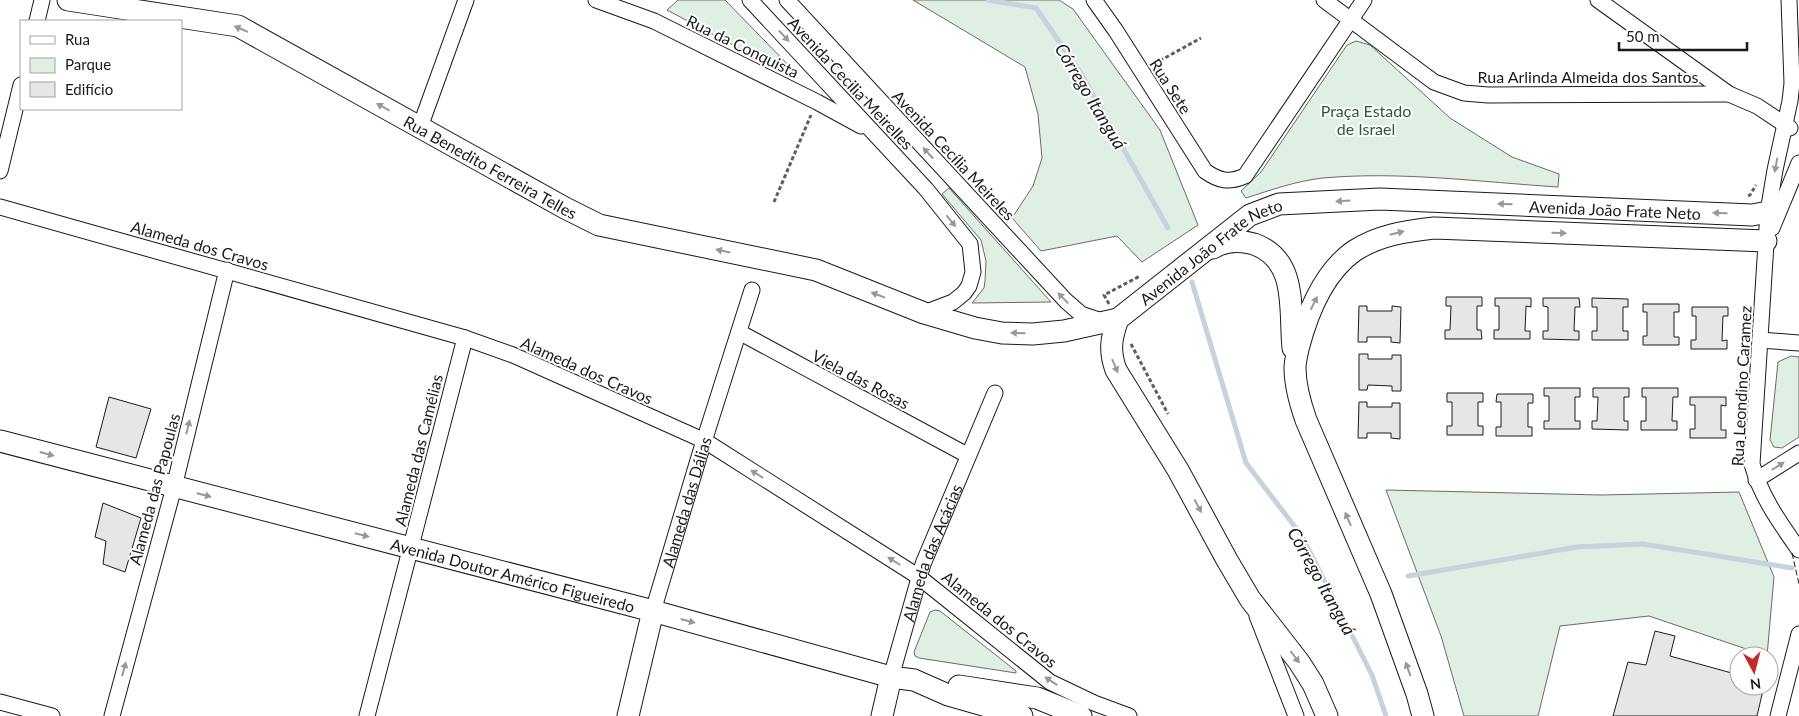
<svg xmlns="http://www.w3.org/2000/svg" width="1799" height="716" viewBox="0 0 1799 716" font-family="Lato,sans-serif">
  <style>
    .green { fill: #e0efe3; stroke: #6a6a6a }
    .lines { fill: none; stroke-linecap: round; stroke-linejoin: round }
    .stream { stroke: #c6d2dc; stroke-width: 5 }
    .building { fill: #e6e6e6; stroke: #1a1a1a }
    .street-casing { stroke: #1a1a1a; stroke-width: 17 }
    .secondary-casing { stroke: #1a1a1a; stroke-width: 23 }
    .path { stroke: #5f5f5f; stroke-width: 3; stroke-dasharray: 4 2.5; stroke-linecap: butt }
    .street { stroke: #fff; stroke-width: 15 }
    .secondary { stroke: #fff; stroke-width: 21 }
    .fence { stroke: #1a1a1a; stroke-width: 1; stroke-dasharray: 6 2.5; stroke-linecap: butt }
    .oneway { fill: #989898 }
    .labels { text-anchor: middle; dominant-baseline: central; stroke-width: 4; stroke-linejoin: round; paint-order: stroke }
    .street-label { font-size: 16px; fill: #1a1a1a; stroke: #fff }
    .park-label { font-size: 16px; fill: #2b5a34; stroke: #fff }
    .water-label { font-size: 18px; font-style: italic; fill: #1a1a1a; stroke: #fff }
  </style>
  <rect width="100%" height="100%" fill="#fff"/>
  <path class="green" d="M678,0H725L796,73L793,77L667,10Z
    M913,0H1059L1073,9L1160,130L1198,225L1142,262L1117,236L1041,251L1012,218L1033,186L1042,158L1038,114L1025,67Z
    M1356,41L1370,45L1450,118L1512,157L1559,174L1558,187C1480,182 1401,171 1323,178C1296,181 1271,190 1246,198L1241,191L1261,172L1347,45Z
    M949,188L1051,302L972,303L984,288L985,281L986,261L981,240L942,194Z
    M1791,356L1799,357V437L1782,448L1774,447L1770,440L1778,362Z
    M1386,490L1601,495L1739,492L1774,577L1767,656L1649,616L1560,626L1538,716H1464L1441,636Z
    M935,610L940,611L1016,671V673L919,658L915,656L914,652L930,612Z"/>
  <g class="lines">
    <path class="stream" d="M988,0L1036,8L1082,75L1168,228
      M1192,282L1246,463L1302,536L1372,675L1386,716
      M1408,576L1577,547L1643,544L1792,568"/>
  </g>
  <path class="building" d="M1446,297H1482V306H1477V330H1481L1482,339H1445V330H1450L1451,306H1446Z
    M1495,298H1531V307L1526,306L1525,331H1530V339H1494V330H1499V306H1495Z
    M1543,298H1579L1580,307H1575L1574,331H1579V340L1543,339V331H1548V307L1543,306Z
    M1592,298L1628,299V307H1623V331H1628V340H1592V331H1597V307H1592Z
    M1643,304H1679V312H1674V337H1679V345H1643V336H1647V312H1643Z
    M1359,306H1367V311H1392V306L1401,307L1400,343L1391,342V337H1367V342H1358Z
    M1692,307H1728V316H1723L1722,341L1727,340V349H1691V340H1696V316H1692Z
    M1359,354H1368V359H1392V355H1401V391H1392V386L1368,385L1367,390H1359Z
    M1544,388H1580V397H1575V421H1580V429H1544V421H1549V396H1544Z
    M1593,388H1629V397H1624V421H1628V430L1592,429V421H1597L1598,397H1593Z
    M1642,388H1678V397H1673L1672,421H1677V430H1641V421H1646V397H1642Z
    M1447,393H1483V402H1478V426H1483V435H1447V426H1452V402H1447Z
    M1497,394H1533V403H1528V427H1532V436H1496V427H1501V402H1496Z
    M109,397L151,409L136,458L96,447Z
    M1690,397H1726V406L1721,405V430H1726V438H1690V429H1695V405H1690Z
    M1359,402H1367V407H1392V403H1400V439L1391,438V433H1367V438H1358Z
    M103,503L141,518L125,572L103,564L106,541L95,537Z
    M1655,631L1675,636L1670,656L1739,675V686H1764L1757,716H1613L1628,662L1646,665Z"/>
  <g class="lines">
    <defs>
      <g id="street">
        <path d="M596,0L654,21L817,102L861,126"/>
        <path d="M750,0L926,189L970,244L973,272L969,286L964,293L953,302L924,313"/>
        <path d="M787,0L1066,301L1081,314L1102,321"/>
        <path d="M1094,0L1116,31L1205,171C1219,181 1229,183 1245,176L1364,0"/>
        <path d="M1324,0L1434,82L1464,93L1488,95L1729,94"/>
        <path d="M1598,0L1729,94L1757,106L1790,128"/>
        <path d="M1789,0L1792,83L1790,101L1775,170L1768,212L1752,464C1761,497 1780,523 1799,550"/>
        <path d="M37,21L42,0"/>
        <path d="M420,127L466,0"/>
        <path d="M0,171L21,85"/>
        <path d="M0,207L465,338L513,355L705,441L919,577L1050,682L1094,703L1129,716"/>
        <path d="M1772,228L1799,163"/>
        <path d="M739,332L967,455"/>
        <path d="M1760,340L1799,343"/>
        <path d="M1756,480L1799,453"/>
        <path id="s1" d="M653,611L699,457L752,290"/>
        <path d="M1257,616L1296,716"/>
        <path id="s2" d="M891,677L923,564L995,393"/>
        <path d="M0,702L52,716"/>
        <path d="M112,716L174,487L227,270"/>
        <path d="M367,716L465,338"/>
        <path d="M1778,716L1799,634"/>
      </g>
      <g id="secondary">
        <path id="s3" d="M68,0L238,26L565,208L599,225L816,270L924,313L975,328L1002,333L1033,334L1064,331L1118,319"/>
        <path d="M1213,248C1226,240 1240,240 1254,244C1299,260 1289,311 1293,348"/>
        <path id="s4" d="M0,441L653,611L891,677L914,680L948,695L1022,716"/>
        <path d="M959,686L1037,698L1081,716"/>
        <path d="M628,716L653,611"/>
        <path d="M882,716L891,677"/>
        <path id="s5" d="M1327,716L1313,684L1299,662L1250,599L1227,560L1178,470L1116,370C1109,351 1111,338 1118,319L1250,215L1279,204L1380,199L1752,215L1768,212"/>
        <path d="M1423,716L1417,694L1381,594L1306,420C1300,403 1295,386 1295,368C1295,362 1297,355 1298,349C1307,314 1323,273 1354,251C1379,235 1406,231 1434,228L1766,241"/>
      </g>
    </defs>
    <use href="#street" class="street-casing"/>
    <use href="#secondary" class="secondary-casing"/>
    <path class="path" d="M1154,64L1201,38
      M1748,196L1750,195L1756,185
      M774,202L811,115
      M1109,304L1104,295L1140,276
      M1131,344L1168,414"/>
    <use href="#street" class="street"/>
    <use href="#secondary" class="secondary"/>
    <path class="fence" d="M1792,553L1799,584"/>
  </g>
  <defs><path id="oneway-solid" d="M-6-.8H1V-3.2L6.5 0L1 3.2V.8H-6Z" transform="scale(1.25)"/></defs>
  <g class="oneway">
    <use href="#oneway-solid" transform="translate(241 29) rotate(-157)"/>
    <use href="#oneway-solid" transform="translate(784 36) rotate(47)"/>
    <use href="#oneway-solid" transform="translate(383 107) rotate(-151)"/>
    <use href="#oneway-solid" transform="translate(928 153) rotate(-133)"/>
    <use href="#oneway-solid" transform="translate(1776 165) rotate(101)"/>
    <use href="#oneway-solid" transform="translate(1343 201) rotate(177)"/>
    <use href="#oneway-solid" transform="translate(1505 204) rotate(-178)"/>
    <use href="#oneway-solid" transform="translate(1720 213) rotate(-178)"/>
    <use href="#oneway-solid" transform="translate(951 221) rotate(51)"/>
    <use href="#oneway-solid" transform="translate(1397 233) rotate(-14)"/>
    <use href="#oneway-solid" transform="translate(1559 233) rotate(2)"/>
    <use href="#oneway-solid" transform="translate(723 251) rotate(-168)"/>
    <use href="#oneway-solid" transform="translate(878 295) rotate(-159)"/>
    <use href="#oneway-solid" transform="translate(1063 298) rotate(-134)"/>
    <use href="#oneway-solid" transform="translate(1314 303) rotate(-64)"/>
    <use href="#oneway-solid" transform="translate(1018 333) rotate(-179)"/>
    <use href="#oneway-solid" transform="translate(1115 366) rotate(67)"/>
    <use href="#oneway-solid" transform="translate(188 427) rotate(-76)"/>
    <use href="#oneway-solid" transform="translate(47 454) rotate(15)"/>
    <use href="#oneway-solid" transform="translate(1778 466) rotate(-32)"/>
    <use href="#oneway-solid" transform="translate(757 474) rotate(-148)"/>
    <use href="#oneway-solid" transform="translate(204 495) rotate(14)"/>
    <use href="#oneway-solid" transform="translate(1198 506) rotate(62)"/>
    <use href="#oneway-solid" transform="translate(1348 519) rotate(-113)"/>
    <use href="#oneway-solid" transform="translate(362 535) rotate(14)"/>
    <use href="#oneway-solid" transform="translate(894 561) rotate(-148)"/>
    <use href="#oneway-solid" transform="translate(688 621) rotate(15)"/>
    <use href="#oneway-solid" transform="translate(1295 657) rotate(53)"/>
    <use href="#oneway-solid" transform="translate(124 669) rotate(-75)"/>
    <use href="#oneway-solid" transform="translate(1408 669) rotate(-110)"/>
    <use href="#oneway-solid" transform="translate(1051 681) rotate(-147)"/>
  </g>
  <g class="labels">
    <g class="street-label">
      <text transform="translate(743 46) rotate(26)">Rua da Conquista</text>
      <text x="1588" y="76">Rua Arlinda Almeida dos Santos</text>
      <text transform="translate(851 83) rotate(47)">Avenida Cecilia Meirelles</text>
      <text transform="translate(1171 86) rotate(57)">Rua Sete</text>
      <text transform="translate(954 155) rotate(47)">Avenida Cecília Meireles</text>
      <text stroke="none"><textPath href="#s3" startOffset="461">Rua Benedito Ferreira Telles</textPath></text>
      <text stroke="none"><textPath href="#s5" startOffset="994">Avenida João Frate Neto</textPath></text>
      <text transform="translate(200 245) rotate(16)">Alameda dos Cravos</text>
      <text stroke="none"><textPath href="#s5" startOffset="574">Avenida João Frate Neto</textPath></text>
      <text transform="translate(587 370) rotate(24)">Alameda dos Cravos</text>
      <text transform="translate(861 379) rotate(28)">Viela das Rosas</text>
      <text transform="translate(1741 386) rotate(-87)">Rua Leondino Caramez</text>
      <text transform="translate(418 450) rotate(-76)">Alameda das Camélias</text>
      <text transform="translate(154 489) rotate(-75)">Alameda das Papoulas</text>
      <text stroke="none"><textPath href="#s1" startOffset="114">Alameda das Dálias</textPath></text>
      <text stroke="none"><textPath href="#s2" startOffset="131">Alameda das Acácias</textPath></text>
      <text stroke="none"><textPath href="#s4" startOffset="530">Avenida Doutor Américo Figueiredo</textPath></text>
      <text transform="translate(1000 619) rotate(39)">Alameda dos Cravos</text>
    </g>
    <g class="park-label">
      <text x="1366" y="110">Praça Estado<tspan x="1366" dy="18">de Israel</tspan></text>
    </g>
    <g class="water-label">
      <text transform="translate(1091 96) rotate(59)">Córrego Itanguá</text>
      <text transform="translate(1322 581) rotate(61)">Córrego Itanguá</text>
    </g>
  </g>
  <rect x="20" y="20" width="162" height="90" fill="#ffffff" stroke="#a3a3a3"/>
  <rect x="30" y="36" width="25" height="8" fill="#ffffff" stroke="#a3a3a3"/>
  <text x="65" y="45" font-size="15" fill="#1a1a1a">Rua</text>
  <rect x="30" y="58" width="25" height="15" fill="#e0efe3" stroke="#a3a3a3"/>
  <text x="65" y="70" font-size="15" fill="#1a1a1a">Parque</text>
  <rect x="30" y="82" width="25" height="15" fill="#e6e6e6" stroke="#a3a3a3"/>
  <text x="65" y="95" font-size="15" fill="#1a1a1a">Edifício</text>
  <g transform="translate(1754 671) rotate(173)"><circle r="24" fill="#ffffff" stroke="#a3a3a3"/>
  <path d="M0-4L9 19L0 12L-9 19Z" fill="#c62828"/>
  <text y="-8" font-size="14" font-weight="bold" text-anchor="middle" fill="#1a1a1a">N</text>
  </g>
  <path d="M1619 42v8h128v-8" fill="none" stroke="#1a1a1a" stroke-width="2.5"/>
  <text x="1626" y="42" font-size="15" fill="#1a1a1a" stroke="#ffffff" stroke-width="4" paint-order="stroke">50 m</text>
</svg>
